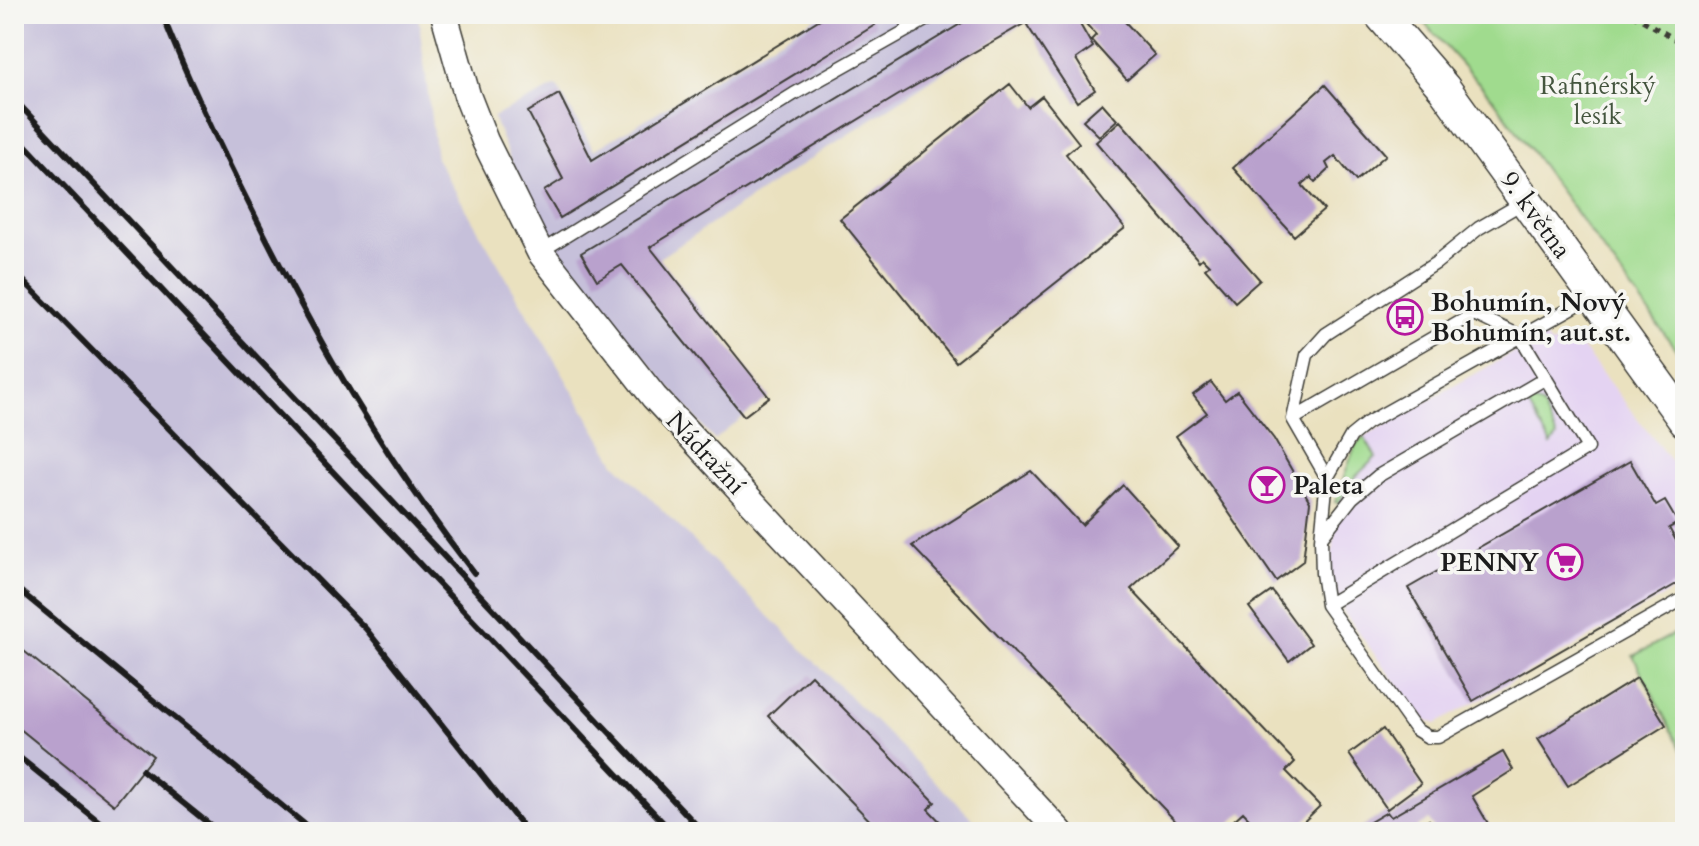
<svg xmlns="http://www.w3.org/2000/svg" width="1699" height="846" viewBox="0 0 1699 846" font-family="Cardo,serif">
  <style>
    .built { fill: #e4d3f2 }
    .industrial { fill: #c6c0da }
    .green { fill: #a0db8e; stroke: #5e7c55; stroke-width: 2 }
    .building { fill: #b9a1cd }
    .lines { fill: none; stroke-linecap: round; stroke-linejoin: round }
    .service-casing { stroke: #3b3a34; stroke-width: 15 }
    .minor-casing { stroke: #3b3a34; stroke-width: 29 }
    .tertiary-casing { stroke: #3b3a34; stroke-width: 35 }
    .path { stroke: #3b3a34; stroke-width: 5; stroke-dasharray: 6 6; stroke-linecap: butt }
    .service { stroke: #fff; stroke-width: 12 }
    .minor { stroke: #fff; stroke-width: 26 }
    .tertiary { stroke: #fff; stroke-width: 32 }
    .rail { stroke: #1c1c1c; stroke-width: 6 }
    .labels { text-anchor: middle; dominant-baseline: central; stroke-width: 7; stroke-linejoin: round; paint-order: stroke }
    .park-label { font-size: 26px; fill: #44553e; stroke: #f6f6f2 }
    .street-label { font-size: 26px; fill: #1c1c1c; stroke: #f6f6f2 }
    .poi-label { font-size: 26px; font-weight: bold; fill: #1c1c1c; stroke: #f6f6f2; text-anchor: start }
  </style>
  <rect width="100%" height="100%" fill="#f6f6f2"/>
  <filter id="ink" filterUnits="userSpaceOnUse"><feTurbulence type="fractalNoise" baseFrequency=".0125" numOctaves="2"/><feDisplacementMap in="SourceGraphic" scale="16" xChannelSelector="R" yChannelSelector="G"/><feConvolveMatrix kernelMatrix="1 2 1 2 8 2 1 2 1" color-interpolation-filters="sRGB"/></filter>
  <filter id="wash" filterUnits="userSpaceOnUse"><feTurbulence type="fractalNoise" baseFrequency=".006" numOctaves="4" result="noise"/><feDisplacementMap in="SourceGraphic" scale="32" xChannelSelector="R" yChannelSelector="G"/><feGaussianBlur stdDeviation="1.8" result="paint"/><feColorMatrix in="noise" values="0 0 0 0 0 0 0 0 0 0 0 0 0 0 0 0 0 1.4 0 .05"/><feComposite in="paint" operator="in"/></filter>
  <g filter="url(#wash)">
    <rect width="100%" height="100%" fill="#eae1bf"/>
    <path class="built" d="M1544,335L1551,345L1567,337L1575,339L1685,479V584L1436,724L1421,718L1345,614L1329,575L1339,503L1349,483L1376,457L1364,437Z"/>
    <path class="industrial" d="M14,14H418L436,158L615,463L986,832H14Z
      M822,14H1041L980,48L659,258L769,397L714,440L562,259L522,189L493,117L557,86L594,150Z"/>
    <path class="green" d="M1416,14H1685V216L1682,218L1685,223V362L1494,100Z
      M1532,402L1542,405L1557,437L1551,445L1527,403Z
      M1364,437L1376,457L1349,483L1339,503L1335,502L1355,446Z
      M1685,628V757L1633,656Z"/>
    <g id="blocks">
      <path class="building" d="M828,14H869L875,25L560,218L544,191L563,179L528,112L559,94L592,160Z
        M977,14H1041L897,96L650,247L769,397L744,416L622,265L597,280L581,253Z
        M1045,14H1074L1093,47L1076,59L1095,90L1077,102L1027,25Z
        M1077,14H1118L1155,55L1127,80L1091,40L1096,35Z
        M1010,84L1028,107L1042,96L1079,143L1066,154L1125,228L956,362L840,219Z
        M1325,85L1386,155L1356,181L1335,156L1326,163L1329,169L1315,182L1311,177L1302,185L1324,210L1294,236L1233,168Z
        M1102,103L1117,120L1099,136L1083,120Z
        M1120,121L1260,280L1235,302L1205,268L1209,265L1202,258L1199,261L1096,142Z
        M1211,382L1225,400L1237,391L1274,439L1310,502L1303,561L1276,581L1176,436L1207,413L1193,395Z
        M1630,461L1656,506L1665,501L1678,523L1669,528L1685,557V579L1473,701L1408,588Z
        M1031,471L1082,525L1123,485L1178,546L1131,589L1295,762L1286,771L1320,806L1293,832H1262L1243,812L1221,832H1186L912,546Z
        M1272,591L1311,644L1289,661L1249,607Z
        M14,643L153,756L114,805L14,724Z
        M811,675L935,802L928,809L950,832H881L768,716Z
        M1637,678L1666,725L1568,786L1538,739Z
        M1383,729L1421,784L1387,809L1349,754Z
        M1503,752L1513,770L1472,796L1493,832H1436L1429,820L1410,832H1353L1387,812L1391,817Z"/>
    </g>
  </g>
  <g filter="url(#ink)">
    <use href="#blocks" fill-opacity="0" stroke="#3b3a34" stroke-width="2"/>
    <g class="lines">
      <defs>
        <path id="service" d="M899,14L914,27
          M540,252L794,94L936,14
          M1593,296L1367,423L1351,436L1327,478L1321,539L1322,573L1327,605L1415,729L1428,737H1438L1685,598
          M1293,419L1474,314L1520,336L1588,448L1327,605
          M1327,478L1293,419L1307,355L1326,334L1436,263L1479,228L1524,202
          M1322,536L1352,498L1378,476L1546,378"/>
        <path id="minor" d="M444,14L467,95L485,141L540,252L654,397L1060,832"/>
        <path id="tertiary" d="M1380,14L1444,88L1685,421"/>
      </defs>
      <use href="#service" class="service-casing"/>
      <use href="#minor" class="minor-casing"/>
      <use href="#tertiary" class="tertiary-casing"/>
      <path class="path" d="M1632,14L1685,45"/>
      <use href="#service" class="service"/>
      <use href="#minor" class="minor"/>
      <use href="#tertiary" class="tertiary"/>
      <path class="rail" d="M162,14C189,82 220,147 253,212C319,344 383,456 474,573
        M14,99L703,832
        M14,133L672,832
        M14,271L366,629L527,832
        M14,586L314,832
        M14,753L112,832
        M142,770L219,832"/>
    </g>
  </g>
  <defs>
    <symbol id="bus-ring" viewBox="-11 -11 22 22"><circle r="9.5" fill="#f6f6f2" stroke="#b5179e" stroke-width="1.5"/><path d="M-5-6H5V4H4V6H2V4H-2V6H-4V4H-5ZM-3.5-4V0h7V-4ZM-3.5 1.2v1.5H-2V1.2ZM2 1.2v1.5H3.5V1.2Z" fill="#b5179e"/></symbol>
    <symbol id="bar-ring" viewBox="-11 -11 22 22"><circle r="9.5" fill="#f6f6f2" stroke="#b5179e" stroke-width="1.5"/><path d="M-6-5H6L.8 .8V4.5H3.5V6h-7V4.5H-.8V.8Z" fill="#b5179e"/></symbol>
    <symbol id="supermarket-ring" viewBox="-11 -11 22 22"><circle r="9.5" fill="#f6f6f2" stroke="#b5179e" stroke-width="1.5"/><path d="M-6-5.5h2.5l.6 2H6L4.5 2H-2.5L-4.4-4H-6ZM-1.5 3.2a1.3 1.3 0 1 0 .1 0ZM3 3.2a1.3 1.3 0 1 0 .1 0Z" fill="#b5179e"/></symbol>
  </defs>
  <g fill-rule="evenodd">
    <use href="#bus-ring" x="1385" y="297" width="40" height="40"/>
    <use href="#bar-ring" x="1247" y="465" width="40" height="40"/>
    <use href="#supermarket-ring" x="1545" y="542" width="40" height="40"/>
  </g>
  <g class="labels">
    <g class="park-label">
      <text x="1598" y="85">Rafinérský<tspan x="1598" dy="30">lesík</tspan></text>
    </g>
    <g class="street-label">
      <text transform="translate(1536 215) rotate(54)">9. května</text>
      <text transform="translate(706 453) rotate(47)">Nádražní</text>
    </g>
    <g class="poi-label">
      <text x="1431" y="302">Bohumín, Nový<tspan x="1431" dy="30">Bohumín, aut.st.</tspan></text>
      <text x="1293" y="485">Paleta</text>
      <text x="1539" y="562" text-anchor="end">PENNY</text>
    </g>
  </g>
  <rect width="1699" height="846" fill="none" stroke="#f6f6f2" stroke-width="48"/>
</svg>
